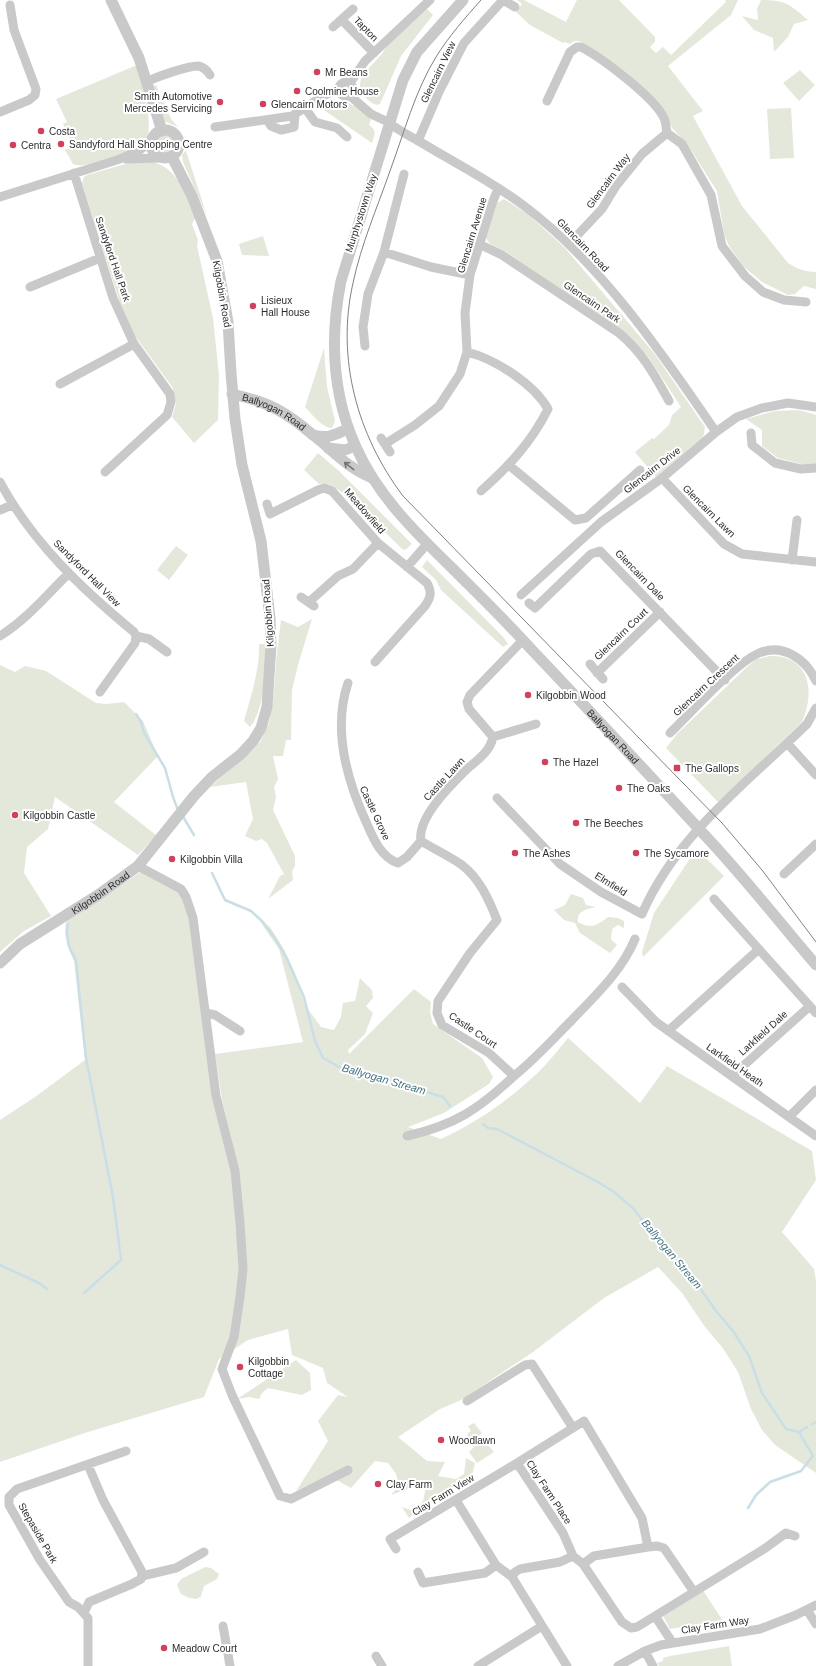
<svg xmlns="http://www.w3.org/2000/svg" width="816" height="1666" viewBox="0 0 816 1666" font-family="Arial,sans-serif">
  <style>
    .green { fill: #e4e8db }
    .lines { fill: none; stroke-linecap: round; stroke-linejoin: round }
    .stream { stroke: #c9dee6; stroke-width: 2.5 }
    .minor { stroke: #c9c9c9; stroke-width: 9 }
    .tertiary { stroke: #c9c9c9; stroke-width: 11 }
    .tram { stroke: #818181; stroke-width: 1 }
    .oneway { stroke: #737373 }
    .poi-dot { fill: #d0425c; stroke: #fff; stroke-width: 1.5 }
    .labels { text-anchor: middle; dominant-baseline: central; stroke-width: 4; stroke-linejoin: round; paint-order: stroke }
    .street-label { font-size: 10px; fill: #2c2c2c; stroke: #fff }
    .poi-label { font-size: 10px; fill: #2c2c2c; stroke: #fff; text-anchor: start }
    .water-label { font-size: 11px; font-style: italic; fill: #457384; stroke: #fff }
  </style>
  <rect width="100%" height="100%" fill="#fff"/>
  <path class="green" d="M517,0H524L566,22L577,0H619L655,37V42L650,47L656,53L663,47L671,55L726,2L725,0H738L731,15L668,66L703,111L693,116L742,206L788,263C797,269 806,272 816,272V289L804,286L795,294L788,295L762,282L743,266L729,246L724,234L717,191L687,144L672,128L665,111L627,73L593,49L579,41H574L570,44L564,42L563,43L530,25L516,12L522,4Z
    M761,0C786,0 789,4 808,20L794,24L788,37L774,52L773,38L754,30L742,16L758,20L757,9Z
    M427,9L433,15L401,56L380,104C375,106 372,103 368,100C345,79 378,65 386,47Z
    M137,65C141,83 159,134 141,146C132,152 119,155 109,158C98,161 84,168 73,164L65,150L73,146L63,124L67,122L56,99Z
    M800,70L815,85L799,101L783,83Z
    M156,85L171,119L178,127L164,121L153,86Z
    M334,100L348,102L353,106L354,105L371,119L369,125C377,130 375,134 372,143L318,106Z
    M791,108L794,158L770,159L767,109Z
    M156 144a9 9 0 1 1 18 0a9 9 0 1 1-18 0Z
    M187,149L186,151L207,216L183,162L182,155Z
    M139,160C175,161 184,188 195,218L192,224L198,240L197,246L213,318L219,375L218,420L194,443L172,417L176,404L173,388L135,336L120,303L82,183L84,177L87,175Z
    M504,199L528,214L565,248L654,353L705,427L704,434L702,438L656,477L635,452L652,438L654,439L669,425L672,415L681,407L649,358L635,342L508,253L490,244L486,238L497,203Z
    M263,236L269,256L242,255L239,244Z
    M324,348L327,387L335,421L332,428C322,428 312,414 305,407Z
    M799,410L816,415V465L810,466L778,458L762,446V430L746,419L775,411Z
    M318,453L339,471L412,544L405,550L401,548L373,520L369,522C358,510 336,479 319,484L304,470Z
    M176,546L188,555L169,580L157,570Z
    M427,560L504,638L508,644L503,647L441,590L436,580L422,567Z
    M312,619L298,665L292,690L291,740H286L283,756H273L278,779L274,787L276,797L273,810L295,856V866L292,871L293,880L268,899L280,876L284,874L267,843L262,839L256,841L245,836L253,819L246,782L210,787L260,742L269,723L273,701L277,651L281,620L298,627Z
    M259,644H266C265,669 266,707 250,727L244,721C251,696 260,669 259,644Z
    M770,656C809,655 816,691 802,722L718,802L666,748L677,734L747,667L757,659Z
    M0,665L15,672L25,666L46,671L96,703L107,704L124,702L143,721L158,756L114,802L156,835L138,855L55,797L48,829L27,847L24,873L51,916L24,931L0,952Z
    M694,855H702L705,857L724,876L643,957L642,952L654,913L691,857Z
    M142,871L181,892L187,904L211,1058L232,1143L222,1100L215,1054L303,1042L279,949L259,920L270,927L285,951L295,973L305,1005L321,1027L334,1030L341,1017L343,1003L355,1001L360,978L372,990L373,998L366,1006L373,1013L365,1034L348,1050L349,1054L414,989L431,1002L430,1012L433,1024L482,1058L493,1077L489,1084L444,1113L408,1127L441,1139C475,1123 505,1103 533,1077C546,1066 557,1051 568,1038L640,1103L667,1066L812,1151L816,1180L782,1232L814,1269L816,1281V1473L775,1445L762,1430L751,1409L738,1372L722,1347L705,1327L682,1293L658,1267L604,1298L533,1352L461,1400L440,1409L398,1437L427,1461L445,1462L438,1476L456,1479L464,1474L466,1458L475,1463L472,1475L409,1518L402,1507L414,1511L423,1501L427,1482L391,1495L399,1485L396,1474L388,1463L375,1461L351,1488L329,1476L296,1491L328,1441L318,1421L338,1395L348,1397L327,1383L323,1368L292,1355L288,1329L248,1340L219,1359L204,1397L88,1432L0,1462V1120L35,1097L85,1060L74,961C68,948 63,937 66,922Z
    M571,894L583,898L586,905L596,907C587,909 576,911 578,922C591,929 596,926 608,917L618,918L624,921V928L618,925L612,929L611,939L617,945L610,953L580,933L575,923L564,920L554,910L565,905Z
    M296,1360L310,1373L311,1390L302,1395L268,1388L262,1393L259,1399L249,1397L237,1399Z
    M474,1423L482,1433L475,1439L479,1445L486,1443L494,1452L477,1463L469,1452L475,1446L467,1434L471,1431L468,1426Z
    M205,1567L211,1568L219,1574L217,1579L204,1586L201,1596L197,1599L189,1598L181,1594L177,1585L181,1579Z
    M702,1589L723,1621L670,1629L663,1616Z
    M729,1646L732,1666H659L657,1663L663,1661V1658L670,1656Z"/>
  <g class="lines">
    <path class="stream" d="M136,714L141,722L144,733L165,768L173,797L178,810
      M182,815L194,835
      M212,873L225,900L251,911L263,922L276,940L287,959L304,997L315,1041L323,1058L343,1069L395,1082L443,1097L450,1106
      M68,924L67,932L69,946L76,961L86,1058L113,1197L121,1260L84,1293
      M483,1124L488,1128L497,1129L596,1181L614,1192L634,1209L653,1235L693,1278L716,1311L733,1331L749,1356L762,1393L786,1429L799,1432L807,1427
      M0,1265L39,1283L47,1289
      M812,1424L816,1422
      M748,1508L756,1495L770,1482L801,1471L813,1456L799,1432"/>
    <path class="minor" d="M342,20L374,53
      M333,27L353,9
      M339 89a7 7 0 1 1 14 0a7 7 0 1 1-14 0Z
      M147,82C155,77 188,66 198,66C204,67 207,70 210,75
      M350,83L365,61L430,0
      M349,95L371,114L388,122C399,131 410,136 422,143C455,163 491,181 523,205C600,262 662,353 716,432
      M547,101L570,52L577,47H581C602,58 654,97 664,118C666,122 666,128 667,133
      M305,108L315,122L337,128L347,137
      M0,112L29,100L35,95L36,89L14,30L10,5
      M267,120L271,126L281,130L294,127L295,114
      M215,127L292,116L323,96L339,89
      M667,133L682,144L711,195L722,246L745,276L763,292L784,300L806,302
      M418,141L439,92L464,43L503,0L515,7
      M126,159L160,158
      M74,173L113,298L134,344L170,394L171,402L167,415L105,472
      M0,197L120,159L140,150L151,141
      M479,244L502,255L619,333C643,353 654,374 669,401
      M569,244L602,209L616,186L642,154L667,133
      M384,252L431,267L470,275
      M30,287L100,258
      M365,346L363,327L368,294L384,252L404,174
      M467,352C495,359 534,384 548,409C531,443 508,467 481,491
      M60,384L134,344
      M751,433L752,445L775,463L801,469L816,468
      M381,438L390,452
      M385,444L415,425L439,406L460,374L467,352L465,313L470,275L493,201L498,189
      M510,466L575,520L586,518L640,470
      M662,478L724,544L742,554L816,562
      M0,482C32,542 82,589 134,632L136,636
      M267,504L270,514L318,490L324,488L332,491L378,543L427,583C432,592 431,597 425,606L375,662
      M0,510L12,505
      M792,560L797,520
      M407,567L427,544
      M521,595L601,522L662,478L716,432L737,417L762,408L788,403L816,407
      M301,597L314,606
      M309,602L338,576L353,569L378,543
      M529,603L535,608L591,554L600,551L725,680
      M0,636C26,620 47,595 69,573
      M136,636L149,639L167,652
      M590,664L603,679
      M597,673L660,612
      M348,683C332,730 347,781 367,824C374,840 381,857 398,863L407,857L421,841
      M100,692L135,643L136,636
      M670,733C691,713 734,664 759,653C783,643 806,659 816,681
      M493,737L536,724
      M787,743L816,775
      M497,798L560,864L601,892L642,914C676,835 747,783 807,724L816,708
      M421,841C434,849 449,856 462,865C480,879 489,900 497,920L470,953L438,1001L437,1013L442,1025L489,1053L514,1076C535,1059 552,1040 571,1021C594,997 622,971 635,939
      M421,841C417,818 450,786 466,770C477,760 490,752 493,737L469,709L467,702L470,695L523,640
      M138,866L181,889L186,897L193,918L216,1096L235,1171L240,1223L243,1269L240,1297L234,1337L222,1369L232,1395L280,1496L291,1499L348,1470
      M784,874L816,844
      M714,899L816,1013
      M622,987L656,1022L789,1117
      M206,1013L215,1015L240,1031
      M668,1031L759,949
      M732,1076L810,1006
      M816,1090L789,1117L816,1136
      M407,1136C455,1125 479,1109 514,1076
      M467,1401L525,1365L532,1364L573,1428
      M456,1500L496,1565L512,1577L567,1666
      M396,1549L390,1539L517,1463
      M583,1564L594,1556L648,1547
      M418,1572L423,1583L485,1573L496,1565
      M142,1576L176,1568L204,1552
      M512,1577L515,1572L520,1569L560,1562L573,1556
      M807,1610L816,1624
      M84,1613L89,1602L132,1584L141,1579L142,1572L103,1500L88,1465
      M655,1616L637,1627L631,1628L622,1622L583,1564L573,1556L563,1533L517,1463L584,1421L642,1518L648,1547L657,1546L664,1548L694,1592
      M223,1626L230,1666
      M672,1642L655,1616L764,1549L786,1533L795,1536
      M645,1651L653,1666
      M376,1656L382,1666
      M88,1666V1618L78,1607L69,1602L40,1560L9,1505V1497L17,1489L126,1451
      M478,1666L542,1626
      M618,1666L645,1651L661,1645L760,1629L796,1615L816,1605"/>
    <g class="tertiary">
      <path d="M111,0L139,58L162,131"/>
      <path id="s1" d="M463,0L417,52L403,80L341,281C330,336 332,394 356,447C377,495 415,532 452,568C479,595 506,621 531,649C592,713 652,778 712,843C748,882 781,924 816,965"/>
      <circle cx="165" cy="144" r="14"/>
      <path id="s2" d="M232,394C268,402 285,411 313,435C335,452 346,467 372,478"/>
      <path d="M313,435C330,439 333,435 348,429"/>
      <path d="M328,448L345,450L355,446"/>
      <path id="s3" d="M0,963L20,944L98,895L138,866L194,796L212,777L241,754L253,741L261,728L267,707L271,645L270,618L261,541L242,465L235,419L231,373L228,322L217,261L192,196L172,157"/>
    </g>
    <path class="tram" d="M481,0C465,18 449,36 436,57C415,91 404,133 390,171C377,208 361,245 353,283C336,358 357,435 403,496L722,823L762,870L816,942"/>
  </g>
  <defs><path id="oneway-shaft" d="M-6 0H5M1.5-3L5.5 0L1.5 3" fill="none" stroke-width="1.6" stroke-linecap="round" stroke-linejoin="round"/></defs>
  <use class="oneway" href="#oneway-shaft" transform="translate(349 466) rotate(-142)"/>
  <g class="poi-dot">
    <circle cx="317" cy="72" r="4"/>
    <circle cx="297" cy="91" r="4"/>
    <circle cx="220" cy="102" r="4"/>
    <circle cx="263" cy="104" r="4"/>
    <circle cx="41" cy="131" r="4"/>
    <circle cx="61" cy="144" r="4"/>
    <circle cx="13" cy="145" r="4"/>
    <circle cx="253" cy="306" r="4"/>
    <circle cx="528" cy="695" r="4"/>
    <circle cx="545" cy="762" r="4"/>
    <rect x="673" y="764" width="8" height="8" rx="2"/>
    <circle cx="619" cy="788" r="4"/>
    <circle cx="15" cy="815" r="4"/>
    <circle cx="576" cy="823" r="4"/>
    <circle cx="515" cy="853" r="4"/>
    <circle cx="636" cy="853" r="4"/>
    <circle cx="172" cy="859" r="4"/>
    <circle cx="240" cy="1367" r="4"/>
    <circle cx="441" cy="1440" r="4"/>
    <circle cx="378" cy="1484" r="4"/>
    <circle cx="164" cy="1648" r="4"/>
  </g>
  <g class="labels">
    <g class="street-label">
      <text transform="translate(366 29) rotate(46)">Tapton</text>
      <text transform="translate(438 72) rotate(-64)">Glencairn View</text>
      <text transform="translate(608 181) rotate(-53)">Glencairn Way</text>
      <text transform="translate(361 213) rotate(-72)">Murphystown Way</text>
      <text transform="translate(472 235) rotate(-73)">Glencairn Avenue</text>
      <text transform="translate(583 245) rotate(46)">Glencairn Road</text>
      <text transform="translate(113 259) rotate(71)">Sandyford Hall Park</text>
      <text transform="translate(222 294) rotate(80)">Kilgobbin Road</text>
      <text transform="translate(592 302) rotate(34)">Glencairn Park</text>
      <text stroke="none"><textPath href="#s2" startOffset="46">Ballyogan Road</textPath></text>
      <text transform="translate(652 470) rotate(-38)">Glencairn Drive</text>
      <text transform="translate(365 511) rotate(49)">Meadowfield</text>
      <text transform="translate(709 511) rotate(45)">Glencairn Lawn</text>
      <text transform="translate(87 573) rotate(45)">Sandyford Hall View</text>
      <text transform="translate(640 575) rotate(46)">Glencairn Dale</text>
      <text transform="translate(268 613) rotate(-94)">Kilgobbin Road</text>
      <text transform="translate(621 634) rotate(-44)">Glencairn Court</text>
      <text transform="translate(706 685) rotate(-43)">Glencairn Crescent</text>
      <text stroke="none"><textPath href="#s1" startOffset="869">Ballyogan Road</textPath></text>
      <text transform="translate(444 779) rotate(-47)">Castle Lawn</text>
      <text transform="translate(375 813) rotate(65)">Castle Grove</text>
      <text transform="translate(611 884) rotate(32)">Elmfield</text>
      <text stroke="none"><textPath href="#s3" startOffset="123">Kilgobbin Road</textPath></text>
      <text transform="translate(473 1030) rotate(34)">Castle Court</text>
      <text transform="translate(763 1033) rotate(-42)">Larkfield Dale</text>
      <text transform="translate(735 1065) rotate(35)">Larkfield Heath</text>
      <text transform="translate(549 1492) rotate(57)">Clay Farm Place</text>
      <text transform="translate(443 1495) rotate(-31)">Clay Farm View</text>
      <text transform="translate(38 1533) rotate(60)">Stepaside Park</text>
      <text transform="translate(715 1625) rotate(-9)">Clay Farm Way</text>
    </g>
    <g class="poi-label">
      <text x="325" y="72">Mr Beans</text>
      <text x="305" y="91">Coolmine House</text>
      <text x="212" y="96" text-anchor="end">Smith Automotive<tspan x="212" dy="12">Mercedes Servicing</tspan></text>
      <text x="271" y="104">Glencairn Motors</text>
      <text x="49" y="131">Costa</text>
      <text x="69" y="144">Sandyford Hall Shopping Centre</text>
      <text x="21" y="145">Centra</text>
      <text x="261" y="300">Lisieux<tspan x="261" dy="12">Hall House</tspan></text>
      <text x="536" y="695">Kilgobbin Wood</text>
      <text x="553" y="762">The Hazel</text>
      <text x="685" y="768">The Gallops</text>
      <text x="627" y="788">The Oaks</text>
      <text x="23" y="815">Kilgobbin Castle</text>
      <text x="584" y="823">The Beeches</text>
      <text x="523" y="853">The Ashes</text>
      <text x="644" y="853">The Sycamore</text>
      <text x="180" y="859">Kilgobbin Villa</text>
      <text x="248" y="1361">Kilgobbin<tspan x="248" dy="12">Cottage</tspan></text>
      <text x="449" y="1440">Woodlawn</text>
      <text x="386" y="1484">Clay Farm</text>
      <text x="172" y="1648">Meadow Court</text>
    </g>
    <g class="water-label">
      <text transform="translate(384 1079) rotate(16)">Ballyogan Stream</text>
      <text transform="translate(672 1254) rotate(50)">Ballyogan Stream</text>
    </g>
  </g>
</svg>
